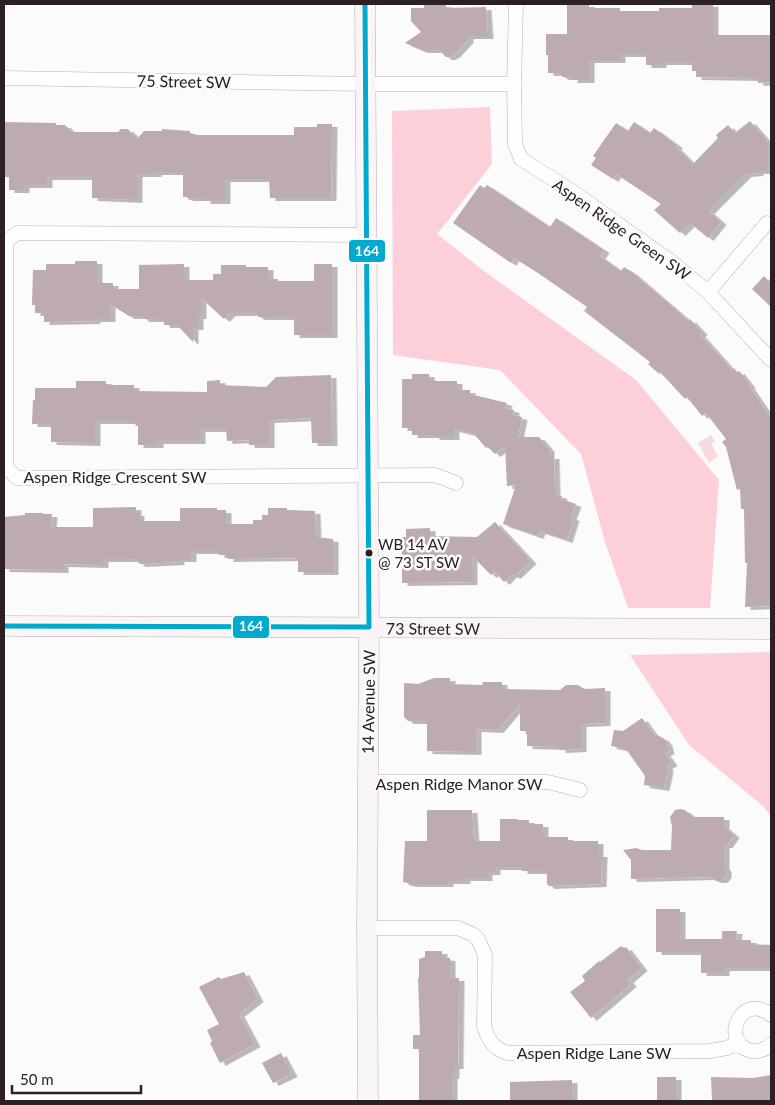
<svg xmlns="http://www.w3.org/2000/svg" width="775" height="1105" viewBox="0 0 775 1105" font-family="Lato,sans-serif">
  <style>
    .green { fill: #fdd0d9 }
    .water { fill: #f7d9de }
    .building { fill: #bdabaf; filter: url(#shadow) }
    .lines { fill: none; stroke-linecap: round; stroke-linejoin: round }
    .street-casing { stroke: #b6b0b1; stroke-width: 15 }
    .secondary-casing { stroke: #b6b0b1; stroke-width: 21 }
    .street { stroke: #fefefe; stroke-width: 14 }
    .secondary { stroke: #f9f4f6; stroke-width: 20 }
    .bus-1-casing { stroke: #fbfbfb; stroke-width: 9 }
    .bus-1 { stroke: #00a9ce; stroke-width: 5 }
    .bus-dot { fill: #2d2022; stroke: #fbfbfb; stroke-width: 2 }
    .labels { text-anchor: middle; dominant-baseline: central; stroke-width: 5; stroke-linejoin: round; paint-order: stroke }
    .bus-label { font-size: 15px; fill: #2d2022; stroke: #fbfbfb; text-anchor: start }
    .street-label { font-size: 16px; fill: #2d2022; stroke: #fbfbfb }
    .line-badge { stroke: #fbfbfb; stroke-width: 2 }
    .badge-label { font-size: 14px; text-anchor: middle; font-weight: bold; fill: #fff }
  </style>
  <defs>
    <filter id="shadow"><feDropShadow dx="5.5" dy="3" stdDeviation="0" flood-color="#0004"/></filter>
  </defs>
  <rect width="100%" height="100%" fill="#fbfbfb"/>
  <path class="green" d="M490,107L492,164L437,234L484,271L636,380L719,480L710,608H628L605,542L581,454L500,370L393,355L392,111Z
    M771,652V817L763,806L689,745L630,655Z"/>
  <path class="water" d="M711,435L715,441L711,444L718,456L709,463L698,443Z"/>
  <path class="building" d="M424,4H446V8L486,7L488,36H468V40L455,54L450,57H446L439,50H422L405,43L421,32L411,21V8H424Z
    M567,4H589V8H620V11H659V8H692V4H713V35H771V82L758,83L757,78L696,77V71H692V62H661V65H646V54H620V60H589V80H572V77H563L558,73H548V55H546V34H567Z
    M750,121L768,142V171H758V173L746,174L709,211L721,222L708,238L690,223L680,233L654,210L661,204L616,174L613,179L591,165L596,158L593,156L616,123L628,131L634,122L650,133L654,128L677,145L676,147L693,164L718,138L716,135L728,125L735,133Z
    M4,122L56,123V125H65L72,132H118L121,129H128L137,139L144,131H162V129L190,131V133L197,135H294V127H317V124H332L331,198H270L269,179H225V201H205V198H187V197H183V172H156V174H137V200L92,198V177H47V185H24V190H9V177H4Z
    M480,185L484,188L487,185L550,227L556,218L604,250L600,256L621,271L624,267L632,272L689,321L690,319L702,332L700,334L732,370L734,368L737,372L739,371L750,385L749,386L771,418V606L745,607L747,563H745L744,509H741L740,489L737,490L726,447L722,442L726,439L706,413L702,416L687,397L685,399L660,372L659,374L648,364L650,362L584,311L587,307L538,273L514,258L511,263L453,223Z
    M75,261H97V283H113V289H139V265L184,264V280H213V274H221V265H246V267H268V279H278V281H314V264H332V335H294V317H259L254,313H230L224,319L201,298V316H198V327H193V342L177,325H164V319H144L141,316H129L110,304V319H95V321L44,322V313H35V305H32L33,270H46V264H75Z
    M764,276L771,283V307L752,289Z
    M412,374H429L430,381H457V390H470V394L507,403L505,408L514,410L513,415L522,417L518,437H539L549,449V456H554L555,494L562,496L561,499L576,504L571,517L574,518L567,540L540,531L538,536L503,524L516,485L507,486L505,446L495,454L488,447L486,448L474,434L454,429V437H434V435H412V428H402V379H412Z
    M331,375L332,443H312L311,418L269,420V445H249V440L227,441L226,429H200V441H158V445H138V423H130V421H95V443L51,442V424H32L33,400H35V388H76V381H106V384L114,385H134V391L207,392V381L220,380V385L266,387L276,377Z
    M136,507V513H139V521H180V508H217V510H226V524H253V520H262V515H268V508H287V510L315,511L316,537L333,539V572H298V558L228,559V555H219V551H191V559H179V562L140,564L135,559H103V565L63,564V570L4,569V517L25,515V513H43V514H52L51,527H93V508Z
    M495,522L531,561L515,576L512,574L504,582L495,572L491,575L472,556V582L402,583V537H406V529L430,528V536L477,537Z
    M434,678H450V684L482,685L483,682H502V689L560,690L566,685H578L584,689L605,688V723L581,724V749L560,750V747L527,746V731H520V704L498,730L476,729V752L427,751V721H408L404,717V683L418,684Z
    M642,718L655,736L657,735L663,738L667,743L669,751L665,753L672,763L667,766L668,769L664,788L644,785L645,776L626,749L611,746L614,730L623,731Z
    M680,809L685,810L693,817H724V826L734,835L727,845H724V866L726,869V875L722,880H716L708,877L631,879V860L623,850L636,848L642,850H671L672,826L670,817L675,810Z
    M427,810H472L474,841H500V819H518V820H529V824H543V837H568V841H598V854H602L601,884L549,886L547,884V871H522V867H495V872H487V878H465V881H448V884H411L403,882L405,841H427Z
    M656,909H680V939H722V931H737L736,940H751V944L771,945V968H724V973H701V952H656Z
    M621,946L624,948L626,947L642,968L628,980L631,984L591,1018L570,992L585,981L582,976L599,961L600,962Z
    M425,951H442V957L450,958V978H459L458,1066H454V1076H452V1101H419V1049H413V1035H420L418,978H419V959L425,957Z
    M244,972L258,999L239,1014L255,1044L220,1063L210,1043L212,1041L207,1030L219,1024L199,987L219,977L221,979Z
    M281,1053L292,1074L273,1083L262,1063Z
    M771,1075V1101H712L711,1077L753,1078Z
    M657,1077H676V1101H657Z
    M572,1080V1101H510V1082Z"/>
  <g class="lines">
    <defs>
      <path id="street" d="M4,78L365,84H514L516,4
        M514,84L515,144L521,159L572,191L673,263L708,292L771,360
        M366,235L17,233L6,242V467L17,478L435,475L456,483
        M708,292L767,223
        M367,782H548L580,790
        M367,928H458L472,934L478,939L485,955L484,1025C487,1039 493,1048 507,1053L710,1051L727,1048L739,1042
        M771,1015C739,990 719,1046 753,1051C761,1052 766,1049 771,1044"/>
      <g id="secondary">
        <path d="M365,4L369,627L367,928L368,1101"/>
        <path id="s1" d="M4,626L771,629"/>
      </g>
    </defs>
    <use href="#street" class="street-casing"/>
    <use href="#secondary" class="secondary-casing"/>
    <use href="#street" class="street"/>
    <use href="#secondary" class="secondary"/>
    <defs>
      <path id="bus-1" d="M4,626L369,627L365,4"/>
    </defs>
    <use href="#bus-1" class="bus-1-casing"/>
    <use href="#bus-1" class="bus-1"/>
  </g>
  <circle class="bus-dot" cx="369" cy="553" r="4.5"/>
  <g class="labels">
    <g class="bus-label">
      <text x="378" y="544">WB 14 AV<tspan x="378" dy="18">@ 73 ST SW</tspan></text>
    </g>
    <g class="street-label">
      <text transform="translate(184 81) rotate(1)">75 Street SW</text>
      <text transform="translate(622 229) rotate(35)">Aspen Ridge Green SW</text>
      <text x="115" y="476">Aspen Ridge Crescent SW</text>
      <text stroke="none"><textPath href="#s1" startOffset="429">73 Street SW</textPath></text>
      <text transform="translate(368 702) rotate(-89)">14 Avenue SW</text>
      <text x="459" y="783">Aspen Ridge Manor SW</text>
      <text x="594" y="1052">Aspen Ridge Lane SW</text>
    </g>
  </g>
  <g class="line-badge">
    <rect x="348" y="239" width="38" height="24" rx="5" fill="#00a9ce"/>
    <rect x="232" y="615" width="38" height="24" rx="5" fill="#00a9ce"/>
  </g>
  <g class="badge-label">
    <text x="367" y="256">164</text>
    <text x="251" y="631">164</text>
  </g>
  <rect width="775" height="1105" fill="none" stroke="#2d2022" stroke-width="10"/>
  <path d="M12 1085v8h129v-8" fill="none" stroke="#2d2022" stroke-width="2.5"/>
  <text x="20" y="1085" font-size="15" fill="#2d2022" stroke="#fbfbfb" stroke-width="4" paint-order="stroke">50 m</text>
</svg>
